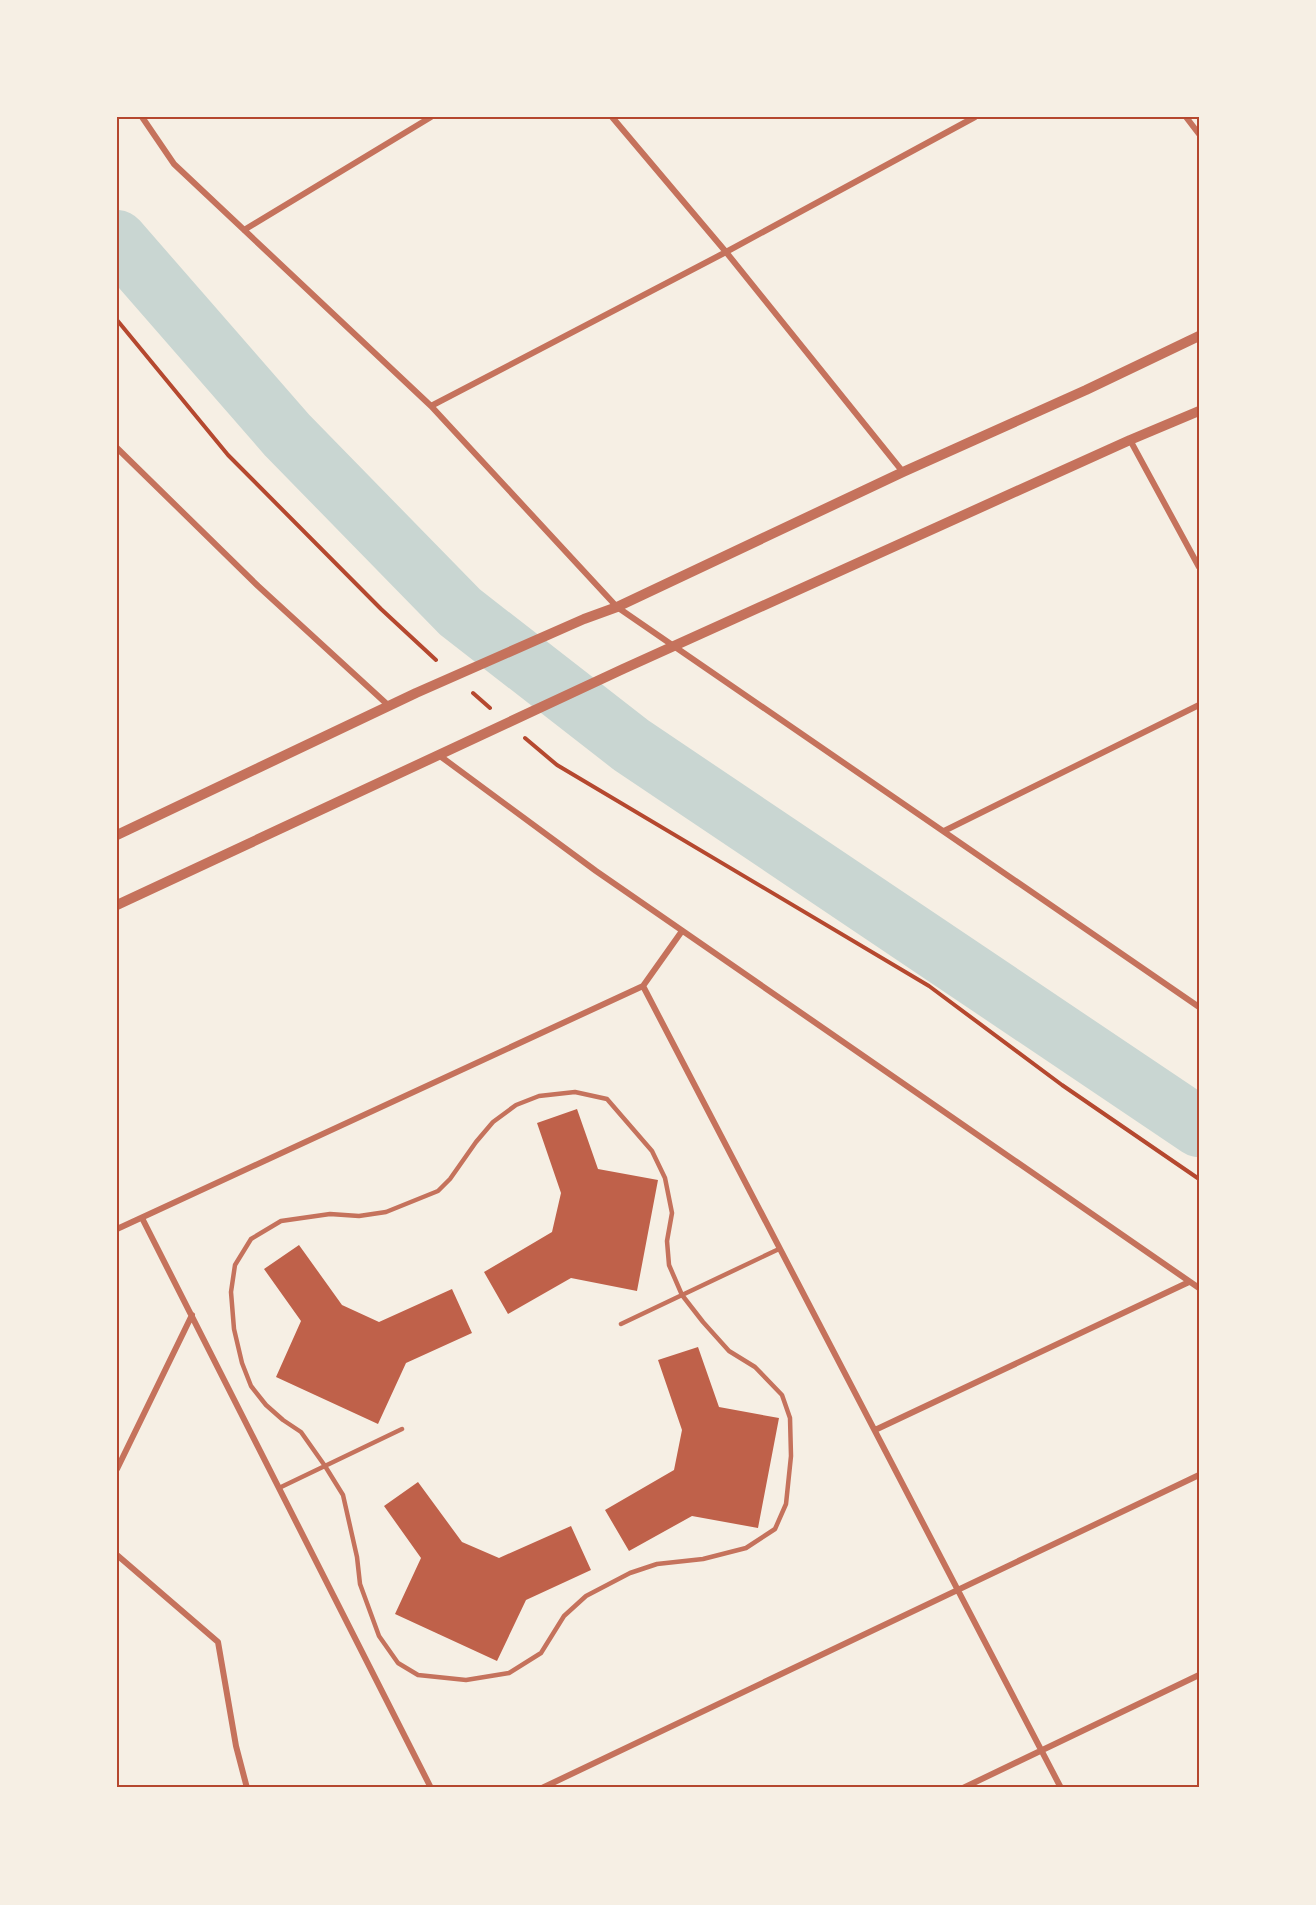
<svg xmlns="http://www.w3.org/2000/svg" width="1316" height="1905" viewBox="0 0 1316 1905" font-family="Figtree,sans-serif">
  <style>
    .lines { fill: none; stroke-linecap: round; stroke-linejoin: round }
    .river { stroke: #c9d6d2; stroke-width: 60 }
    .building { fill: #bf614a }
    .path { stroke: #b5482f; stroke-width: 4 }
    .service { stroke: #c5725c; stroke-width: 4.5 }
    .minor { stroke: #c5725c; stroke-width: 6 }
    .tertiary { stroke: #c5725c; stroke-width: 10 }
    .neatline { fill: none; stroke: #b5482f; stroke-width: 2 }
  </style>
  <rect width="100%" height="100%" fill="#f6efe4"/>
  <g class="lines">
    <path class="river" d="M117,240L287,435L460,612L631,745L1199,1127"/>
  </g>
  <path class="building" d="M577,1109L598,1169L658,1180L637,1291L571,1278L508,1314L484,1272L552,1232L561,1193L537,1123Z
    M299,1245L342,1305L379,1322L452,1289L472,1333L406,1363L378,1424L276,1377L301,1321L264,1269Z
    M698,1347L719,1407L779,1418L758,1528L692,1516L629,1551L605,1510L674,1470L682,1430L658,1360Z
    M418,1482L462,1542L499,1558L571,1526L591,1570L526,1600L497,1661L395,1614L421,1558L384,1506Z"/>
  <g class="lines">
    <path class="path" d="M117,320L228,455L381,609L436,660
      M473,693L490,708
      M525,738L557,765L929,986L1062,1085L1199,1179"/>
    <path class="service" d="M575,1092L607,1099L652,1151L665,1178L672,1213L667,1241L669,1265L682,1295L703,1322L729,1351L755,1367L782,1395L790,1418L791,1456L786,1504L775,1529L746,1548L703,1559L657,1564L630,1573L586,1596L564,1616L541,1653L509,1673L466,1680L418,1675L398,1663L379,1636L360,1584L357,1557L343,1495L325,1466L301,1432L283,1420L266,1405L251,1386L242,1363L234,1329L231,1292L235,1265L251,1239L281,1221L330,1214L359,1216L386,1212L438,1191L450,1179L476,1142L493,1122L516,1105L539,1096Z
      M621,1324L779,1249
      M279,1488L402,1429"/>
    <path class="minor" d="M142,117L174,164L431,406L617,607L1199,1007
      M612,117L726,252L903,472
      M1186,117L1199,134
      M244,230L431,117
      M431,406L726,252L975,117
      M1130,440L1199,567
      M117,448L258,586L389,706
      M440,756L596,871L1199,1288
      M944,831L1199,705
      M643,986L1061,1788
      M142,1218L431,1788
      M117,1229L643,986L682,931
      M875,1430L1189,1282
      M117,1469L192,1315
      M117,1555L218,1642L236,1746L247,1788
      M542,1788L1199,1475
      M963,1788L1199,1675"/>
    <path class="tertiary" d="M117,835L416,693L584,619L617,607L903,472L1086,390L1199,336
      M117,905L623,669L1130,440L1199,411"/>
  </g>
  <rect width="1316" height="1905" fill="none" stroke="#f6efe4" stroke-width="237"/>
  <rect x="118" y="118" width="1080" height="1668" class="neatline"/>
</svg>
